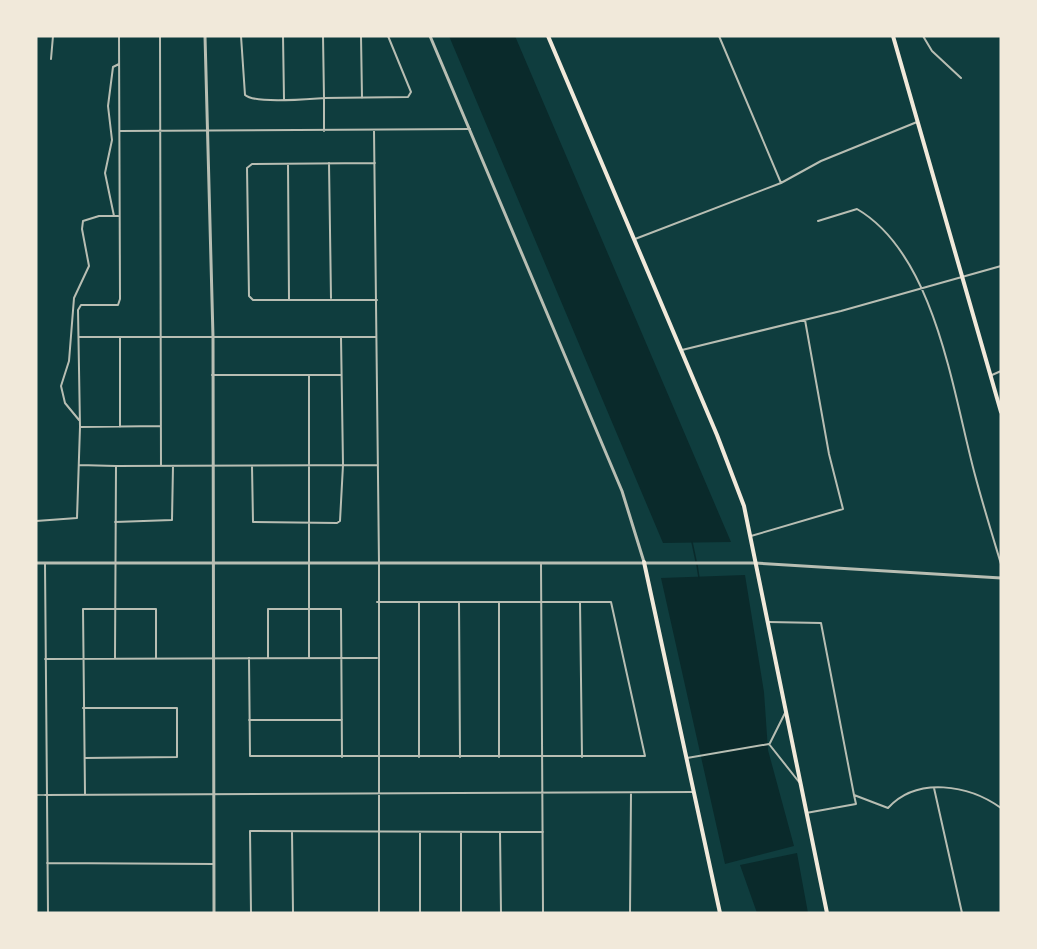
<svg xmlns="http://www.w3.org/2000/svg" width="1037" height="949" viewBox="0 0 1037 949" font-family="'Noto Sans',sans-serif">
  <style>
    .water { fill: #0a2a2b }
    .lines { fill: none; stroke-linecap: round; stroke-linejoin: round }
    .stream { stroke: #0a2a2b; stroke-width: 1.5 }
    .pedestrian { stroke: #b8beb3; stroke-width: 1.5 }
    .minor { stroke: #b8beb3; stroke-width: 2 }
    .tertiary { stroke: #b8beb3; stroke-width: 3 }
    .secondary { stroke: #f1e9da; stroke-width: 4 }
    .primary { stroke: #f1e9da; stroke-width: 4 }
  </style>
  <rect width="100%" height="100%" fill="#0f3d3e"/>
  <path class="water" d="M449,36H515L731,542L663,543Z
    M745,575L764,692L768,750L794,846L725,864L661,578Z
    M797,853L808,913H757L740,865Z"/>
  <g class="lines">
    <path class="stream" d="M692,542L696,561
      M697,565L699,578"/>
    <path class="pedestrian" d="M36,795H44"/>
    <path class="minor" d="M160,36L161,466
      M241,36L245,95C255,104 308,99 324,98L323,36
      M283,36L284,99
      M361,36L362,98
      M719,36L781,183
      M923,36L932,51L961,78
      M51,59L53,36
      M374,130L379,563V913
      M120,131L470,129
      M324,131V98L408,97L411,92L388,36
      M329,163L331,298
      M375,163L252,164L247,168L249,296L253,300H377
      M288,164L289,299
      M114,216L105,173L112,140L108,106L113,67L119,64
      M818,221L857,209C936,255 953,394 975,475C983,505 992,534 1001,564
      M635,239L781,183L821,161L917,122
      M79,337H376
      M682,350L841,311L1001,266
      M212,375H341
      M992,375L1001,371
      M309,376V658
      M79,420L65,403L61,386L69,361L74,298L89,266L82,229L83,221L99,216H118
      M80,427L161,426
      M120,427V338
      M79,465L116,466
      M252,466L253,522L337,523L340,521L343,465L341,337
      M36,521L77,518L80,427L78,310L81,305H118L120,299L119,36
      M115,522L172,520L173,466
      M751,536L843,509L829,454L805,320
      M541,563L543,913
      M45,564L48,913
      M419,602V757
      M459,602L460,757
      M499,602V757
      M580,602L582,757
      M769,622L821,623L854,795L888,808C917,776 969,785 1001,808
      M115,658L116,466L378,465
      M249,658L250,756H645L611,602H377
      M268,658V609H341L342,757
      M45,659L377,658
      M83,708H177V757L85,758
      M249,720H342
      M770,743L785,713
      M769,744L799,782
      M687,758L769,744
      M934,788L962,913
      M85,794L83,609H156V657
      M45,795L694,792
      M806,813L856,804L854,795
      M292,832L293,913
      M420,832V913
      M461,832V913
      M500,832L501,913
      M47,863L214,864
      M251,913L250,831L543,832
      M630,913L631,793"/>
    <path class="tertiary" d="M205,36L213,337L214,913
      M430,36L622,491L644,562
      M36,563H755L1001,578"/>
    <path class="secondary" d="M548,36L717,435L744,506L827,913
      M644,562L720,913"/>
    <path class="primary" d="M893,36L1001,412"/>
  </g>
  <rect width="1037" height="949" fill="none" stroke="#f1e9da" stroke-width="75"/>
</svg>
